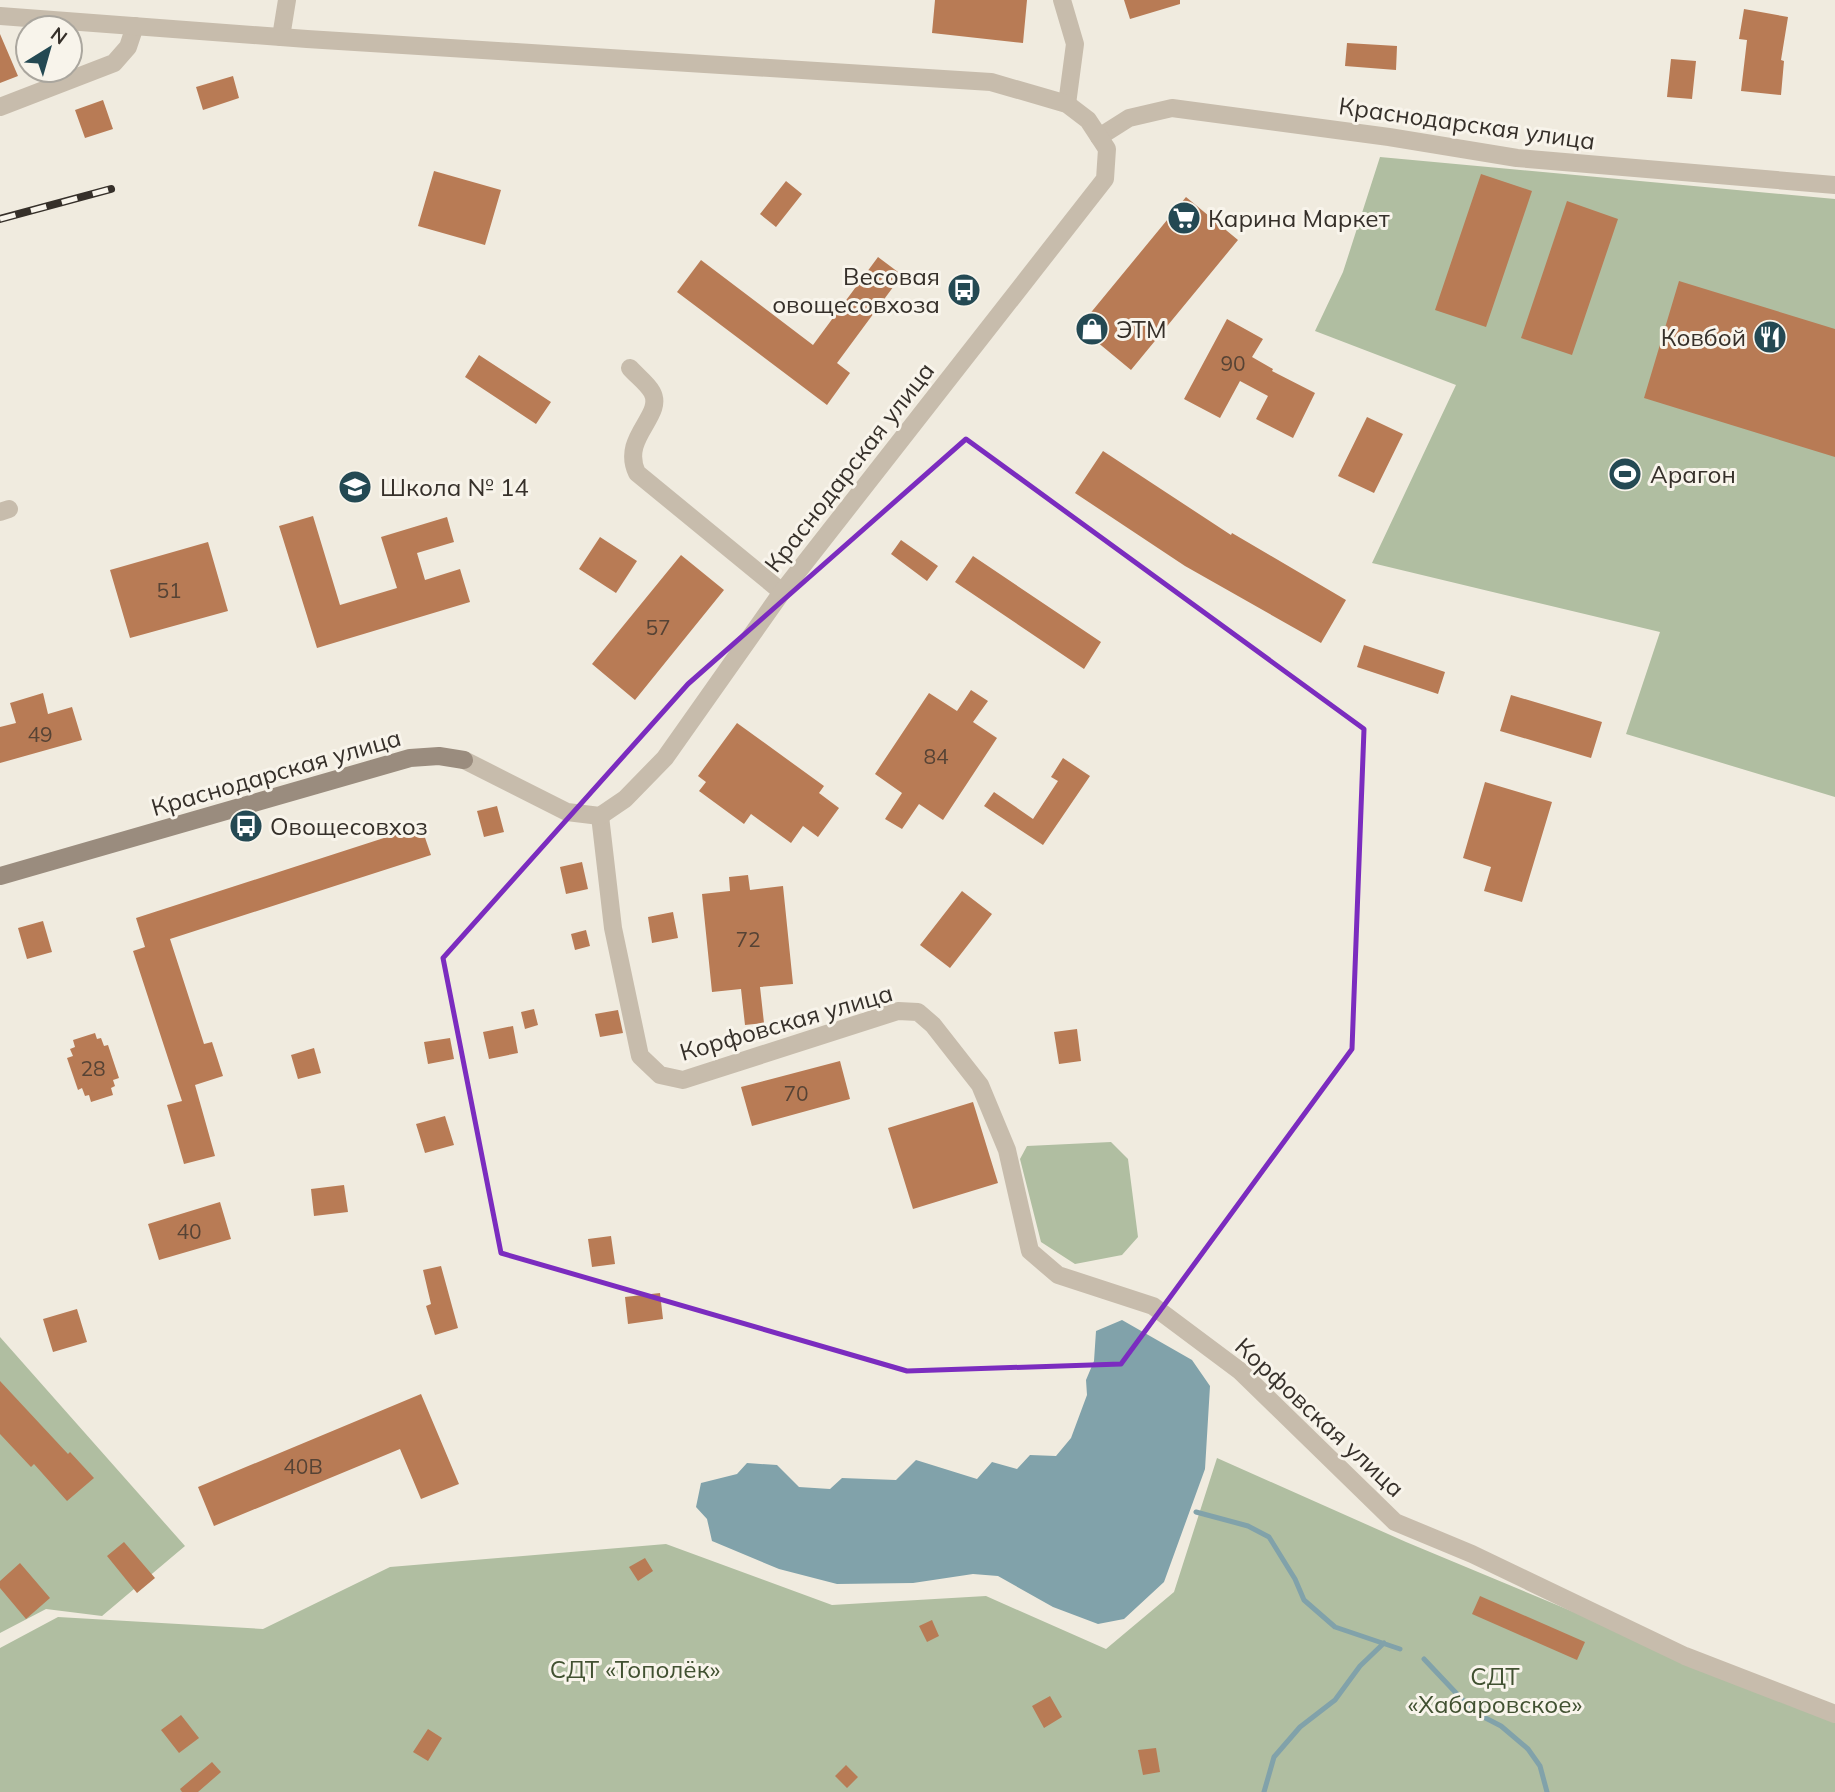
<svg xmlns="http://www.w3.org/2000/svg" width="1835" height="1792" viewBox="0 0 1835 1792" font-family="Mulish,sans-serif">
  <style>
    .green { fill: #b0bea1 }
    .water { fill: #81a2aa }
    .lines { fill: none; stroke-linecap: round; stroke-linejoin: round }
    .stream { stroke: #81a2aa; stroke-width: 5 }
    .building { fill: #b87b55 }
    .minor { stroke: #c7bcac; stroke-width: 18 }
    .tertiary { stroke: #c7bcac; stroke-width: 18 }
    .secondary { stroke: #9a8c7e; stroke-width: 18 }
    .rail-casing { stroke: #36302a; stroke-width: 8 }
    .rail { stroke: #f8f4eb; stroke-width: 5; stroke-dasharray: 16; stroke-linecap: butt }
    .marked { fill: none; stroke: #7b2cbf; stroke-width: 5; stroke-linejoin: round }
    .labels { text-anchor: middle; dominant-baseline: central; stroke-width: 6; stroke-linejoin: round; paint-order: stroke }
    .number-label { font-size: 21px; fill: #564335 }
    .street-label { font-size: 24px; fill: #36302a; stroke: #f8f4eb }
    .poi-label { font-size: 24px; fill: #36302a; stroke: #f8f4eb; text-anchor: start }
    .park-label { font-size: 24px; fill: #415131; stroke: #f8f4eb }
  </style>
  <rect width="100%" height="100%" fill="#f0ebdf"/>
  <path class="green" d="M1380,157L1835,199V797L1626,734L1660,632L1372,563L1456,385L1315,331L1343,272Z
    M1111,1142L1128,1159L1138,1237L1122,1255L1075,1264L1041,1242L1020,1159L1027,1146Z
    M0,1337L185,1546L102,1616L46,1609L0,1633Z
    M1217,1458L1406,1542L1835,1721V1792H0V1648L58,1617L263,1629L390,1567L666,1544L832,1605L986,1596L1106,1649L1174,1592Z"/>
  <path class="water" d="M1122,1320L1192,1360L1210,1386L1205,1469L1164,1582L1124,1619L1098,1624L1053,1607L998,1576L973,1574L913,1583L837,1584L779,1569L712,1541L707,1519L696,1507L701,1483L737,1474L747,1463L777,1465L799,1487L830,1489L842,1478L896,1480L916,1460L977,1479L992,1462L1017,1469L1030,1455L1056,1456L1071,1438L1087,1395L1086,1380L1094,1361L1096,1331Z"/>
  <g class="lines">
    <path class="stream" d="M1196,1512L1248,1526L1269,1537L1295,1579L1304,1600L1335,1627L1400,1649
      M1424,1659L1474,1712L1501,1726L1528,1749L1540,1766L1547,1792
      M1264,1792L1274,1757L1300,1727L1335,1700L1360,1666L1384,1643"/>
  </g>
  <path class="building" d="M935,0H1027L1023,43L932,33Z
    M1124,0H1180V4L1130,19Z
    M1744,9L1788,17L1781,60L1784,61L1781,95L1741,91L1747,40L1739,39Z
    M0,34L18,76L0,83Z
    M1347,43L1397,46L1396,70L1345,66Z
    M1671,59L1696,61L1692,99L1667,97Z
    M233,76L239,98L203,110L196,87Z
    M103,100L113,129L85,138L75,110Z
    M434,171L501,190L485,245L418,226Z
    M1481,174L1532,191L1486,327L1435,310Z
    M786,181L802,194L776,227L760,214Z
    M1186,197L1238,240L1131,370L1079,327Z
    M1567,201L1618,219L1572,355L1521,338Z
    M878,257L902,275L837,363L850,373L827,405L677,292L701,260L813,345Z
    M1679,281L1835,329V457L1644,398Z
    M1227,319L1263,339L1252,357L1273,369L1272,371L1315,393L1293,438L1256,419L1268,396L1240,381L1220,418L1184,399Z
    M479,355L551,402L536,424L465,377Z
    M1367,417L1403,434L1374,493L1338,476Z
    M1103,451L1231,535L1232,533L1346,600L1321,643L1185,566L1075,493Z
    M313,516L340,605L397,588L381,537L447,517L454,542L417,553L425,580L460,569L470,602L317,648L279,526Z
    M600,537L637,561L616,593L579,569Z
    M901,540L938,566L927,581L891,554Z
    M208,542L228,611L130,638L110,570Z
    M681,555L724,590L635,700L592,664Z
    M973,556L1101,642L1084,669L955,582Z
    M1364,645L1445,672L1438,694L1357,667Z
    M971,690L988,701L973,722L997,738L943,820L919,804L902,829L885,819L902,793L875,774L929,693L957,711Z
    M43,693L48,714L72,707L82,740L0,763V727L16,723L10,703Z
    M1511,695L1602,722L1591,758L1500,731Z
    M737,723L824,786L819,793L839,808L818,837L803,826L791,843L751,814L744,824L699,791L706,782L698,776Z
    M1063,758L1090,776L1043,845L984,806L994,792L1033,819L1058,781L1051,777Z
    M1485,782L1552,802L1522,902L1484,891L1491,867L1463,858Z
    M497,806L504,832L484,837L477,811Z
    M421,826L431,855L170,939L204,1044L212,1042L223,1076L195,1085L215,1156L184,1164L167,1105L182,1101L133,951L145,947L136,918Z
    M582,862L588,889L566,894L560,867Z
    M748,875L750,890L783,886L793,984L760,987L764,1023L745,1025L741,989L712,992L702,894L730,891L729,877Z
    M962,891L992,914L950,968L920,945Z
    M673,912L678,938L652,943L648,917Z
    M43,921L52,952L27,959L18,928Z
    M586,930L590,946L575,950L571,934Z
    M534,1009L538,1025L525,1029L521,1012Z
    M618,1010L623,1033L600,1037L595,1014Z
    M513,1026L518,1053L489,1059L483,1032Z
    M1077,1029L1081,1061L1059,1064L1054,1032Z
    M95,1033L97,1039L101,1038L104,1046L108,1045L119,1078L113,1080L115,1086L111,1088L113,1095L91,1102L89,1095L85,1096L82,1088L78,1090L67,1058L73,1056L70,1049L75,1047L73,1040Z
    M450,1038L454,1059L428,1064L424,1042Z
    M314,1048L321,1073L298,1079L291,1055Z
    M840,1061L850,1099L752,1126L741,1087Z
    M973,1102L998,1183L913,1209L888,1128Z
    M445,1116L454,1145L425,1153L416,1124Z
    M344,1185L348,1212L314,1216L311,1189Z
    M220,1202L231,1239L159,1260L148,1224Z
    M611,1236L615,1264L592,1267L588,1239Z
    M441,1266L458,1328L435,1335L426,1306L431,1304L423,1270Z
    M660,1293L663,1319L628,1324L625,1297Z
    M77,1309L87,1342L53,1352L43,1319Z
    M0,1381L68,1454L70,1452L94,1478L67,1501L34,1464L31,1467L0,1434Z
    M421,1394L459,1484L421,1499L400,1449L214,1526L198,1487Z
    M124,1542L155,1578L137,1593L107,1556Z
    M645,1558L653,1571L638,1581L629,1567Z
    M20,1563L50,1598L26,1619L0,1588V1581Z
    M1480,1596L1585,1642L1577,1660L1472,1614Z
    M932,1620L939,1636L927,1642L919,1626Z
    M1050,1696L1062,1717L1044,1728L1032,1706Z
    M181,1715L199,1738L179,1753L161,1730Z
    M428,1729L442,1738L428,1761L413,1752Z
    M1156,1748L1160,1772L1143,1775L1138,1750Z
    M212,1762L221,1772L198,1792H182L180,1789Z
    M846,1765L858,1777L847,1788L835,1776Z"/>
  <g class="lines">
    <path class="minor" d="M1062,0L1075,44L1067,104
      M281,37L287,0
      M0,107L114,63L128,47L135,26
      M1099,137L1129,118L1172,108L1389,137L1517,158L1835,185
      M630,368C637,376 647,383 652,392C665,416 620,437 637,473L782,592
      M0,512L9,509
      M600,816L613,928L640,1056L660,1075L683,1080L898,1011L918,1012L933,1025L980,1085L1007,1150L1030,1251L1058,1275L1153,1306L1240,1371L1395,1522L1472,1554L1685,1656L1835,1714"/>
    <path class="tertiary" d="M0,16L307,39L991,82L1067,104L1088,120L1107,149L1105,179L782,592L665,758L625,799L600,816L567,812L464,760"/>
    <path class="secondary" d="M0,876L410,758L439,756L464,760"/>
    <defs>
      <path id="rail" d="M0,219L111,189"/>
    </defs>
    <use href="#rail" class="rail-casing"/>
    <use href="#rail" class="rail"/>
  </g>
  <path class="marked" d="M966,439L1364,729L1352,1049L1121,1364L907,1371L501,1253L443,958L688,684Z"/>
  <defs>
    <symbol id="supermarket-disc" viewBox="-11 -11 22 22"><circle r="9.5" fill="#244953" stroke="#f8f4eb"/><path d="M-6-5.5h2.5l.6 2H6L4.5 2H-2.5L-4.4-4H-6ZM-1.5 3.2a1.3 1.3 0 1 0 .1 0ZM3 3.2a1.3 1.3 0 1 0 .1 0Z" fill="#fff"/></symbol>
    <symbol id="bus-disc" viewBox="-11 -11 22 22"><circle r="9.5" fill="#244953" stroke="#f8f4eb"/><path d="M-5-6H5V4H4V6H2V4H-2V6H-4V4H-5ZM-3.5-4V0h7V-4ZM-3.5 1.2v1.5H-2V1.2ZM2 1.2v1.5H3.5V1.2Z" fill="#fff"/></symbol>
    <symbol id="shop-disc" viewBox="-11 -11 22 22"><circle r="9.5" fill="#244953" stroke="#f8f4eb"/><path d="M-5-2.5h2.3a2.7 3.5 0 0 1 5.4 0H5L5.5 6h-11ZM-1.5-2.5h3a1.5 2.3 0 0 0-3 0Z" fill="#fff"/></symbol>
    <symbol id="restaurant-disc" viewBox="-11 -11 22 22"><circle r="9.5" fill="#244953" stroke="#f8f4eb"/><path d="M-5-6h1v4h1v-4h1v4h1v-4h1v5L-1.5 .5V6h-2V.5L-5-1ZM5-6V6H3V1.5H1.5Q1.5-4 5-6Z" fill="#fff"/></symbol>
    <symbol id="stadium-disc" viewBox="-11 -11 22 22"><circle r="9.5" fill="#244953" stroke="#f8f4eb"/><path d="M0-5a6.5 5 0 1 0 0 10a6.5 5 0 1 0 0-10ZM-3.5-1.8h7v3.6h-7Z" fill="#fff"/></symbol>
    <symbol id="school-disc" viewBox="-11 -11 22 22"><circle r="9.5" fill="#244953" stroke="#f8f4eb"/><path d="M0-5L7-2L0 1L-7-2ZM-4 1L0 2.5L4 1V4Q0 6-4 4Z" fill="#fff"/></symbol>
  </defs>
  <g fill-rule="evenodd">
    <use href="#supermarket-disc" x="1165" y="199" width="38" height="38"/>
    <use href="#bus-disc" x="945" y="271" width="38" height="38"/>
    <use href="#shop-disc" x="1073" y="310" width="38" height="38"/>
    <use href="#restaurant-disc" x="1751" y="318" width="38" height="38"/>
    <use href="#stadium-disc" x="1606" y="455" width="38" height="38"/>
    <use href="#school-disc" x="336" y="468" width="38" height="38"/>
    <use href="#bus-disc" x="227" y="807" width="38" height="38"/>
  </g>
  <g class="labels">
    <g class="number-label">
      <text x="1233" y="363">90</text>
      <text x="169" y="590">51</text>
      <text x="658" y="627">57</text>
      <text x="40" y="734">49</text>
      <text x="936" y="756">84</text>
      <text x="748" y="939">72</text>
      <text x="93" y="1068">28</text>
      <text x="796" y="1093">70</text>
      <text x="189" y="1231">40</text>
      <text x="303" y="1466">40В</text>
    </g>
    <g class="street-label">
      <text transform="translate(1467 123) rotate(8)">Краснодарская улица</text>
      <text transform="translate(849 467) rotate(-52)">Краснодарская улица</text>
      <text transform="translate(276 772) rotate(-16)">Краснодарская улица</text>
      <text transform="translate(786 1022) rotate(-16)">Корфовская улица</text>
      <text transform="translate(1320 1417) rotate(43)">Корфовская улица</text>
    </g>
    <g class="poi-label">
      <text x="1208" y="218">Карина Маркет</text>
      <text x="940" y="276" text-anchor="end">Весовая<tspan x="940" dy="28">овощесовхоза</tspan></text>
      <text x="1116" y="329">ЭТМ</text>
      <text x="1746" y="337" text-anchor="end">Ковбой</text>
      <text x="1650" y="474">Арагон</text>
      <text x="380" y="487">Школа № 14</text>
      <text x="270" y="826">Овощесовхоз</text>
    </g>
    <g class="park-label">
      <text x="635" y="1669">СДТ «Тополёк»</text>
      <text x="1495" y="1676">СДТ<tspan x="1495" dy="28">«Хабаровское»</tspan></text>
    </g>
  </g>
  <g transform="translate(49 49) rotate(37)"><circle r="33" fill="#f8f4eb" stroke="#aaa69e" stroke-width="2"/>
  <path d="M0-5L12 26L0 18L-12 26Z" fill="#244953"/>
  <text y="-10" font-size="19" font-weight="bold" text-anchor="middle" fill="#36302a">N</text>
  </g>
</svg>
